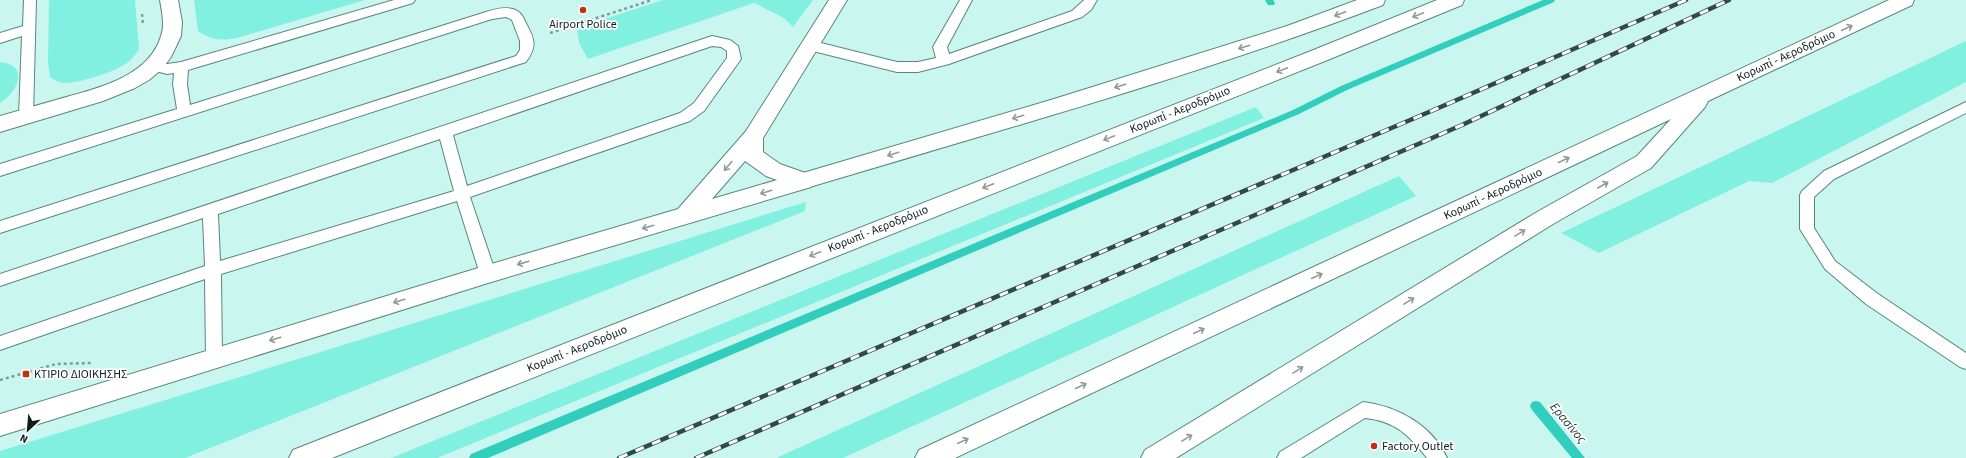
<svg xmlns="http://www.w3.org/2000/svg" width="1966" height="458" viewBox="0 0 1966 458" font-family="'Source Sans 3',sans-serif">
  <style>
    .green { fill: #81f0e0 }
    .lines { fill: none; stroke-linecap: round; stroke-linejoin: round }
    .stream { fill: #31cebd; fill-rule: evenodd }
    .service-casing { stroke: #5a857e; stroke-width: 2 }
    .minor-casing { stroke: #5a857e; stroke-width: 2 }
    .motorway-casing { stroke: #5a857e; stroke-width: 2 }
    .path { stroke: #7b9e98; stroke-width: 2.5; stroke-dasharray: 3 3; stroke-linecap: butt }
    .service { fill: #fff; fill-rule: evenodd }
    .minor { fill: #fff; fill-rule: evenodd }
    .motorway { fill: #fff; fill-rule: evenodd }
    .rail-casing { stroke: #324a46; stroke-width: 4.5 }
    .rail { stroke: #fff; stroke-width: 3; stroke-dasharray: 9; stroke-linecap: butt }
    .oneway { stroke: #919998 }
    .poi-dot { fill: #bd3212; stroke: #fff; stroke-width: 1.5 }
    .labels { text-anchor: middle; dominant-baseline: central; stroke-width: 3.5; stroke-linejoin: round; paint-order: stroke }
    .poi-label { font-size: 12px; fill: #0b1d1a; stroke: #fff; text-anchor: start }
    .street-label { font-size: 12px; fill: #0b1d1a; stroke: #fff }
    .water-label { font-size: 13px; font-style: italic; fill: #1e3733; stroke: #fff }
  </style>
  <rect width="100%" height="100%" fill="#c9f7ef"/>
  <path class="green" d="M49,0H135L139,49C136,54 132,59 127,63C114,72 80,83 65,83C59,83 55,80 50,77L48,63Z
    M194,0H365L237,38C221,41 211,40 198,31Z
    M663,0H813L793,27L784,18L754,3L588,59L579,43L577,28Z
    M1966,41V82L1772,183L1749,181L1599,253L1561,233Z
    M0,62C30,65 18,92 0,103Z
    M1256,107L1264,118L437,458H391Z
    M1399,176L1416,196L843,458H776Z
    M806,202L805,211L185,458H0V451Z"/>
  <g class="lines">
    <path class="stream" d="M1265,0H1273L1275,3L1274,5H1268Z
      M1543,0H1555L1554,2L1347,90L1299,114L488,458H469L471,454L1293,110L1341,86Z
      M1536,401L1540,402L1585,458H1572L1532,410L1530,406L1532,402Z"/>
    <defs>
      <path id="service" d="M24,0H36L33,116L31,120L26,121L21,120L19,116L22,36L0,43V33L23,26Z
        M394,0H415L413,3L188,70L187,84L190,105L486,12C498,8 516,4 523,17C532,36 540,43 526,62L0,233V221L516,56L520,50V41L512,20L506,17L492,19L0,176V164L177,109L173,84L174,73L167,74L148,69L146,66L148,63L153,61L167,64L181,62Z
        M960,0H972L947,47L949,54L1072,11L1084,0H1097L1091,10L1082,17L949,64L918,72H897L809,50L804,48L802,45L804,42L809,40L897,62H918L936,58L933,47Z
        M712,36L730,40L738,46L741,59L704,111L690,121L470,197L496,274L493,279L488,280L483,279L480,274L457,201L221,274L222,358L220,363L214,365L208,363L206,358L205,279L0,350V336L205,266L203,218L0,286V274ZM712,46L721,47L727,51V58L694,103L680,113L467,186L453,135ZM440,139L454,191L220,261L218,214Z
        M1966,102V113L1834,179L1814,197V228L1835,261L1878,294L1966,353V369L1960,367L1866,304L1825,269L1800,229V195L1802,191L1824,171Z
        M1363,402C1397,406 1432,425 1447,458H1427C1409,435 1395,421 1365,418L1301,458H1277L1280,452Z"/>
      <path id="minor" d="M160,0H178L182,22L181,36L171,57L162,69L149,80L135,88L103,101L0,132V116C19,111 37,105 56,100C93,89 148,79 161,36C165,25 162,12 160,0Z
        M829,0H847L763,138V152L780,164L811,175L814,181L811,187L488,283L0,436V414L488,265L678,209L746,131ZM745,161L766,176L777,180L712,199Z"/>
      <path id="motorway" d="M1357,0H1385L1383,5C1193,77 997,131 803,189L795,187L792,181L795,175L803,173L1054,99L1287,26Z
        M1437,0H1464L1462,5L1325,61L332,458H289L293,450L1311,51Z
        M1889,0H1914L1912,5L1708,101L1705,107L1651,168L1553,224L1176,458H1141L1145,450L1537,212L1637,156L1671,119L955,458H915L919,450Z"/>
    </defs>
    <use href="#service" class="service-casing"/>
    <use href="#minor" class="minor-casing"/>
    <use href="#motorway" class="motorway-casing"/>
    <path class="path" d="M142,14L143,25
      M550,33L652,0
      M0,380L56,364L92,363"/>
    <use href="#service" class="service"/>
    <use href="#minor" class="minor"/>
    <use href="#motorway" class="motorway"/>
    <defs>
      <path id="rail" d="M619,458L1443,106L1686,0
        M696,458L1462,125L1729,0"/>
    </defs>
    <use href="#rail" class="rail-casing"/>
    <use href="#rail" class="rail"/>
  </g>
  <defs><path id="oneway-shaft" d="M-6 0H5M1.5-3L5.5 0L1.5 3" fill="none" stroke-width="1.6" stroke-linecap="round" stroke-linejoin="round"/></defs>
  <g class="oneway">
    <use href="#oneway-shaft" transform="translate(1340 14) rotate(159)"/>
    <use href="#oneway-shaft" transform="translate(1418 15) rotate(158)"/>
    <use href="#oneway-shaft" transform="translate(1847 28) rotate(-25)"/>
    <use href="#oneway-shaft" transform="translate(1244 47) rotate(163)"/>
    <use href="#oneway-shaft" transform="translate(1282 70) rotate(158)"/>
    <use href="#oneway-shaft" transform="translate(1120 86) rotate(163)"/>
    <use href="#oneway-shaft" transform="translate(1018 117) rotate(163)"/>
    <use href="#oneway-shaft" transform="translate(1109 138) rotate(158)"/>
    <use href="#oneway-shaft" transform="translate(893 154) rotate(163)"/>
    <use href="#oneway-shaft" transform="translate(1564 160) rotate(-25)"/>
    <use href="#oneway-shaft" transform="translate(728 166) rotate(130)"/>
    <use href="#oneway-shaft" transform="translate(1603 185) rotate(-30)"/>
    <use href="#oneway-shaft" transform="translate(988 186) rotate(158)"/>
    <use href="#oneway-shaft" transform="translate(766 192) rotate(163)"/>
    <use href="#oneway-shaft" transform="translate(648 227) rotate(164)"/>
    <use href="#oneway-shaft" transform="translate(1520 233) rotate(-32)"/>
    <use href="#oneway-shaft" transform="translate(815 254) rotate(158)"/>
    <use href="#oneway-shaft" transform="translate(523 263) rotate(164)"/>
    <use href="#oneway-shaft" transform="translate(1317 276) rotate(-25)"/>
    <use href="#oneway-shaft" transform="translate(399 301) rotate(163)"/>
    <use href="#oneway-shaft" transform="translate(1409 301) rotate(-32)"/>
    <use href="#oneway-shaft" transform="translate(1199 331) rotate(-25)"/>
    <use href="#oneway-shaft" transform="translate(275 339) rotate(163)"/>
    <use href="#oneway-shaft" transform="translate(1298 370) rotate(-32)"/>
    <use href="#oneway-shaft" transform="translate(1081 386) rotate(-25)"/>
    <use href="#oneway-shaft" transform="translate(1187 438) rotate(-32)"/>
    <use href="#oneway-shaft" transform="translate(963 441) rotate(-25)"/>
  </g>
  <g class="poi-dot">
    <circle cx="583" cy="10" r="4"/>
    <rect x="22" y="370" width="8" height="8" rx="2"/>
    <circle cx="1374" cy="446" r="4"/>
  </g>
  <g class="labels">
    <g class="poi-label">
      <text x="583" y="24" text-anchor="middle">Airport Police</text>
      <text x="34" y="374">ΚΤΙΡΙΟ ΔΙΟΙΚΗΣΗΣ</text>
      <text x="1382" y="446">Factory Outlet</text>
    </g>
    <g class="street-label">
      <text transform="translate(1786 56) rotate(-25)">Κορωπί - Αεροδρόμιο</text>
      <text transform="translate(1180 110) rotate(-22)">Κορωπί - Αεροδρόμιο</text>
      <text transform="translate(1493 194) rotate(-25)">Κορωπί - Αεροδρόμιο</text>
      <text transform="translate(878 229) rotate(-22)">Κορωπί - Αεροδρόμιο</text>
      <text transform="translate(577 349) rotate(-22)">Κορωπί - Αεροδρόμιο</text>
    </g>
    <g class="water-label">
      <text transform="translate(1568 423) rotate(50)">Ερασίνος</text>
    </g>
  </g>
  <g transform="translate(28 430) rotate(206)" stroke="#ffffff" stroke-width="3" paint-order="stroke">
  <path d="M0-3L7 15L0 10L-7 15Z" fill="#0b1d1a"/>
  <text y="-6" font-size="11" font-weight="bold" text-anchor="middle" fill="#0b1d1a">N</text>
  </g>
</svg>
